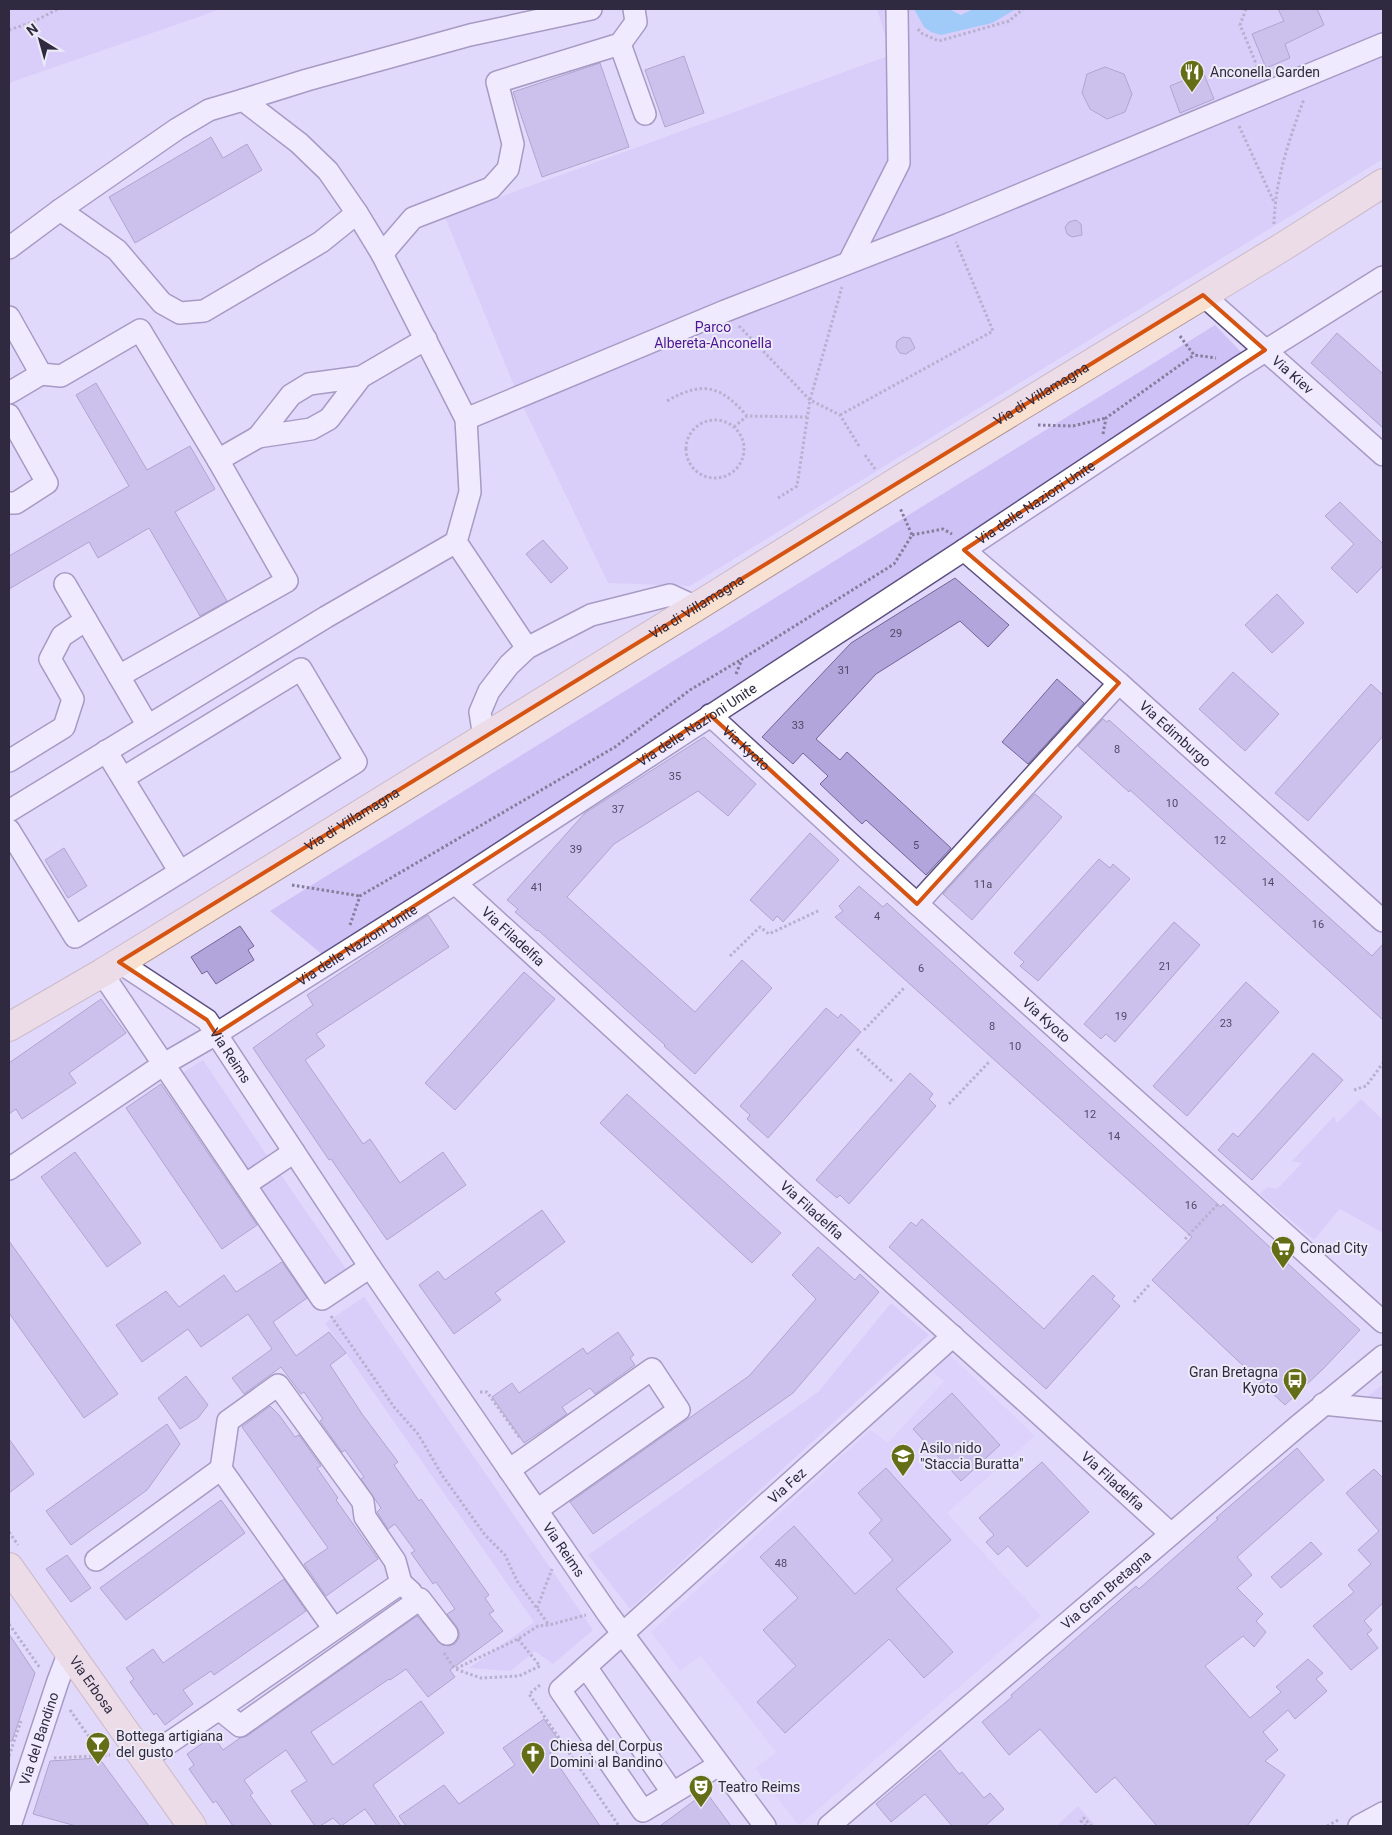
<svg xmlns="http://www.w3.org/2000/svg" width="1392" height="1835" viewBox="0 0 1392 1835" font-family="Roboto,sans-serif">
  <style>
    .built { fill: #d6cafc }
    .green { fill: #cec1f6 }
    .water { fill: #51b9f1 }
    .building { fill: #b2a5db; stroke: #726597 }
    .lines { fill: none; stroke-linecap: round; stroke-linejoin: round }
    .minor-casing { stroke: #5e5081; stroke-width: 24 }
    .major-casing { stroke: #af948a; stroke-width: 30 }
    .path { stroke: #857e9a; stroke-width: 3; stroke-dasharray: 2.5 2.5; stroke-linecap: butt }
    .minor { stroke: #fff; stroke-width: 21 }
    .major { stroke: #f8e1d1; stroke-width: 28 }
    .marked { fill: none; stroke: #d65411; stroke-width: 4; stroke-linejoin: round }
    .labels { text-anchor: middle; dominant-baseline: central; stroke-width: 4; stroke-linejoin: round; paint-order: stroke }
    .number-label { font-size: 11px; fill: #504967 }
    .poi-label { font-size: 14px; fill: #302a40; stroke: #eceaf6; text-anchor: start }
    .park-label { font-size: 14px; fill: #4f1597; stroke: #eceaf6 }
    .street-label { font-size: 14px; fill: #302a40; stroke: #eceaf6 }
  </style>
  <rect width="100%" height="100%" fill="#e1d9fb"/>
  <path class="built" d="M949,1354L1035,1436L947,1513L1041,1616L799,1826L755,1768L776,1752L701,1656L680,1671L651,1632L870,1430L888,1443L944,1381L933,1373Z"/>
  <path class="green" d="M9,9H221L9,83Z
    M877,9H1383V159L690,586L608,583L519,398L445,217L891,55Z
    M1215,325L1243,354L324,956L270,911Z
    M203,1060L270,1160L245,1176L177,1076Z
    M1361,1099L1383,1120V1233L1340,1209L1314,1240L1260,1194L1267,1187L1277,1189L1302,1163L1292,1161L1334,1116L1337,1123Z
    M279,1172L348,1272L324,1287L256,1188Z
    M364,1297L593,1630L553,1664L535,1651L511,1671L469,1668L534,1622L325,1323Z
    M891,1303L929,1335L630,1609L588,1555L818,1392Z
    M1383,1384V1403H1360Z
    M1078,1806L1096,1826H1056Z"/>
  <path class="water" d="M914,9H949L961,15L973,9H1016L992,23L941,35L931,32L924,27Z"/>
  <path class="building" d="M1278,9H1317L1324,25L1285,44L1290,58L1266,68L1252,34L1284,21Z
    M684,56L704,113L665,127L645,70Z
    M600,63L629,147L542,177L513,92Z
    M1105,67L1124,74L1132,94L1125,112L1107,119L1090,109L1082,93L1087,74Z
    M1203,72L1214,99L1180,113L1170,86Z
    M211,137L223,158L247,144L262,170L135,243L109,197Z
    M1076,220L1081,224L1082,235L1072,237L1067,234L1065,227L1069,222Z
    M1337,333L1383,374V428L1311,363Z
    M903,337L910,338L915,348L906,354L900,353L896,347L897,341Z
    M96,383L147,470L190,446L215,489L175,512L227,601L200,616L149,528L98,558L89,542L9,589V556L129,486L76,395Z
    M1340,502L1383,544V566L1357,593L1331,568L1354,544L1325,516Z
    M543,540L568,568L551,583L526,554Z
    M955,578L1009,625L988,647L960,621L876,674L816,739L840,760L847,752L951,848L926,875L866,820L862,824L820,784L828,776L803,753L793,764L762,737L851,643Z
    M1277,594L1304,623L1272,653L1245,625Z
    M1233,672L1279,714L1245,751L1199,709Z
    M1057,679L1084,703L1028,764L1002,742Z
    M1371,684L1383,695V736L1308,821L1275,793Z
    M1103,719L1107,722L1109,720L1372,956L1383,944V1020L1130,790L1129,792L1078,746Z
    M704,737L756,784L728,816L698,791L614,844L567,897L695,1012L742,960L772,988L695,1074L664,1046L665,1045L538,930L537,931L515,912L518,909L507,900L585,813Z
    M1035,794L1062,817L972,920L943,894Z
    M810,833L839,860L783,922L777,916L773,921L750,900Z
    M64,848L87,886L68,898L45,860Z
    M1099,859L1110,868L1113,864L1130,879L1038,981L1020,966L1024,962L1014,953Z
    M859,886L883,907L887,903L1221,1207L1223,1204L1360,1330L1323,1369L1285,1405L1152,1280L1192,1237L835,917L843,911L839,906Z
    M428,915L449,947L316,1034L325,1046L305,1060L363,1144L370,1139L400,1183L443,1152L466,1185L387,1240L331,1159L329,1160L253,1048L313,1005L307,995Z
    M1174,922L1200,945L1115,1042L1106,1034L1101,1039L1084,1024Z
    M240,926L254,946L248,950L254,960L216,984L207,971L202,974L191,957Z
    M524,972L555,999L455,1110L425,1083Z
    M1246,982L1279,1012L1187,1116L1153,1086Z
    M101,999L126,1033L69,1073L76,1083L22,1119L16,1109L9,1114V1063Z
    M826,1008L838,1018L841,1014L861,1032L768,1138L747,1119L750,1115L740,1106Z
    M1313,1053L1343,1080L1252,1180L1218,1150L1233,1133L1238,1137Z
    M910,1073L933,1094L929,1099L936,1106L849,1204L840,1195L837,1198L816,1180Z
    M161,1084L257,1225L222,1249L126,1108Z
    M627,1094L781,1233L752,1263L600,1123Z
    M75,1152L141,1243L107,1267L41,1177Z
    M542,1210L565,1242L495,1293L501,1300L454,1334L419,1285L438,1271L445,1280Z
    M922,1219L1044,1329L1093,1275L1115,1296L1112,1299L1120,1306L1046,1389L889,1247L911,1222L916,1226Z
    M9,1241L118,1394L84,1418L9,1313Z
    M818,1247L855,1280L860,1274L879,1292L793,1393L593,1534L570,1502L749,1376L816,1299L792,1275Z
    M282,1262L307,1298L273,1322L296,1356L329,1332L346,1353L330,1365L362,1414L398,1462L394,1465L419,1501L421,1499L489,1595L485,1598L494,1611L489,1614L503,1631L450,1670L455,1677L428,1697L406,1669L390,1680L389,1679L311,1732L333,1765L421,1701L444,1733L373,1785L401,1826H377L365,1809L341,1826L333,1818L320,1826H315L291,1791L307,1781L286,1750L244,1780L253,1793L250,1795L272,1826H233L216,1801L213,1803L189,1769L194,1765L187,1754L213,1736L223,1750L240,1738L247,1736L417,1616L442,1645L449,1646L455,1644L459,1638V1632L457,1627L447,1614L455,1609L436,1582L433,1584L411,1553L415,1551L395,1524L388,1529L377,1512L381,1508L361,1479L364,1477L345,1450L342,1452L320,1421L323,1419L304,1392L301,1394L281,1367L244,1394L232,1378L272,1349L248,1314L201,1347L188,1329L142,1362L116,1325L166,1291L179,1307L224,1275L236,1292Z
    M618,1332L634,1355L630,1358L635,1365L595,1394L590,1388L562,1407L567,1414L524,1443L492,1397L512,1383L519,1393L583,1348L587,1354Z
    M186,1376L208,1405L198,1418L180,1429L158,1398Z
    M952,1393L1000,1445L961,1481L913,1429Z
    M270,1406L279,1415L295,1437L299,1435L321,1466L317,1468L338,1498L336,1500L378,1559L326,1596L304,1564L328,1548L242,1427Z
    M167,1424L180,1444L147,1490L71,1545L46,1511Z
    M9,1439L34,1474L9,1493Z
    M1297,1448L1324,1480L1237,1557L1252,1575L1237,1588L1263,1614L1256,1621L1266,1632L1254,1647L1243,1636L1205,1666L1250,1718L1281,1692L1276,1687L1308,1659L1323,1673L1316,1679L1327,1691L1295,1719L1288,1710L1263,1732L1278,1750L1265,1761L1285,1775L1247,1826H1157L1115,1777L1096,1793L1040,1729L1009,1755L982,1722L1012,1697L1011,1695L1136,1586L1139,1589L1218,1519L1216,1518Z
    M1042,1462L1089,1512L1027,1567L1008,1546L998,1555L986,1542L994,1535L979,1518Z
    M886,1468L951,1540L896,1589L953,1652L924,1678L889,1639L785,1733L757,1702L796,1666L763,1630L798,1598L760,1557L794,1526L855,1594L893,1560L869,1533L882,1520L858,1493Z
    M1374,1469L1383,1478V1603L1364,1621L1372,1630L1367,1634L1378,1648L1351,1670L1313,1626L1354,1592L1348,1585L1371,1564L1358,1550L1379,1531L1346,1493Z
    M221,1500L245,1533L126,1620L100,1588Z
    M1311,1542L1322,1554L1281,1588L1271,1577Z
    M67,1555L91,1588L71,1602L46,1569Z
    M284,1579L306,1611L214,1675L211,1671L183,1690L193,1704L165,1725L156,1713L154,1715L130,1682L134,1679L126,1668L153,1649L163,1663Z
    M9,1634L35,1673L12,1741H9Z
    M544,1719L562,1745L550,1753L600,1826H406L399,1816L444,1785L459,1804L515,1765L503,1748Z
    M940,1750L959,1774L962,1772L984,1798L990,1793L1004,1809L985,1826H952L925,1794L891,1822L876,1804Z
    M99,1758L149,1826H76L33,1814L50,1761Z
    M706,1792L731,1826H660Z"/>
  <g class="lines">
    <defs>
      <g id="minor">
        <path d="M620,44L645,114"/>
        <path d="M243,100L307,80L470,35L591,9"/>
        <path d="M60,210L117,250L162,303L180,313L204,311L321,242L357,213"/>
        <path d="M9,248L60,210L177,129L209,110L243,100L299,143L328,171L357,213L382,254L466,419L470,492L456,542L527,648"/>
        <path d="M382,254L413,218L491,188L508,169L513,144L497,82L620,44L636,22L634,9"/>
        <path d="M849,262L899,163L897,9"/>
        <path id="s1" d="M1203,295L1383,455"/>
        <path d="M9,317L41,374L61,376L140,330L218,460L258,437"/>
        <path d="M361,377L309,384L291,395L258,437L311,429L329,419L361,377L426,339"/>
        <path d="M9,393L41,374"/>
        <path d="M9,415L47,483L16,503H9"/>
        <path d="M466,419L725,311L949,224L1383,44"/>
        <path id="s2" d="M964,550L1119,683L1383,921"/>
        <path d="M65,584L148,726"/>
        <path d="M119,676L287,581L218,460"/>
        <path id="s3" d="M710,715L866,858L1383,1322"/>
        <path d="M484,738L480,712L489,691L509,665L527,648L591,615L670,595L696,607"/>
        <path d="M9,761L64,727L73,699L50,659L62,636L86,620"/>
        <path d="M123,778L301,669L356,762L180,872"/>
        <path d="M9,811L326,617L456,542"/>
        <path d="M9,830L75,937L180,872L106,751"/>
        <path id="s4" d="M455,883L794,1194L1035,1410L1171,1534"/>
        <path d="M917,904L1119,683"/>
        <path id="s5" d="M119,962L207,1020L370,1267L608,1614L765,1826"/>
        <path d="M102,973L322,1299L370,1267"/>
        <path id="s6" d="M9,1169L164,1064L216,1034L455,883L964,550L1238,368L1383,277"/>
        <path d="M245,1185L294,1152"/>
        <path d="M1323,1404L1383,1410"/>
        <path d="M509,1470L652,1369L679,1410L537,1510"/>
        <path d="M96,1560L221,1469"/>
        <path d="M334,1629L221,1469L228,1421L278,1385L363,1502L365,1517L395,1561L401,1583"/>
        <path d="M586,1667L672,1792"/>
        <path d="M219,1709L401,1583L411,1592"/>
        <path d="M145,1759L219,1709L240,1726L420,1599L447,1634"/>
        <path id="s7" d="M719,1765L643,1811L560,1690L953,1336"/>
        <path id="s8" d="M10,1826L58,1681L69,1652"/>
        <path id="s9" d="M829,1826L1298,1426L1383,1356"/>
        <path d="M1359,1826L1383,1813"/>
      </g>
      <g id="major">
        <path id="s10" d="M9,1027L102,973L696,607L901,479L1284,246L1383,183"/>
        <path id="s11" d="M9,1567L192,1826"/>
      </g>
    </defs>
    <use href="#minor" class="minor-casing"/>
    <use href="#major" class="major-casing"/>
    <path class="path" d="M1246,9L1240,25L1260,73
      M918,29L921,33L939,41L1009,21L1023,9
      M9,30L33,22L58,9
      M1239,126L1274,202
      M1274,224C1275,180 1289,140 1304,99
      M739,326L810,400L840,415L859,446
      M1180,336L1194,355L1216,358
      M667,401C703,380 721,386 747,416
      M840,415L993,331L956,242
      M686 449a29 29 0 1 1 58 0a29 29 0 1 1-58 0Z
      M1038,425L1073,426L1106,418
      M734,427L747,416L807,417
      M1103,434L1106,418L1194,355
      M865,455L875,469
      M778,498L797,486L810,400L842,287
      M912,535L943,529L952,534
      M736,674L742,659L894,564L912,535L900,508
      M292,885L360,896
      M350,925L360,896L615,747L690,690L742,659
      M730,956L760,927L769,934L820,910
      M864,1030L905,987
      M857,1049L894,1083
      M1354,1090L1366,1086L1383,1063
      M949,1104L989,1062
      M1185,1239L1219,1203
      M1134,1302L1149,1285
      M331,1316L394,1407L418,1434L442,1475L485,1535L505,1555L517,1581L549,1625
      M480,1392H487L520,1438
      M9,1532L18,1545
      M537,1608L552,1569
      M9,1624L40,1668
      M518,1639L540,1666L519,1676L481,1678L455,1669L518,1639L538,1626L549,1625L586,1615
      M444,1653L455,1669
      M540,1685L529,1694L619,1826
      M70,1710L102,1755
      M9,1756L21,1721
      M54,1758L110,1755
      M1086,1826L1081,1821L1084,1818L1091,1826
      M1327,1826L1340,1819"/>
    <use href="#minor" class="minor"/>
    <use href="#major" class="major"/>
  </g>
  <path d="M0 0H1392V1835H0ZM1203,295L1265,350L964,550L1119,683L917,904L710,715L216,1034L207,1020L119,962Z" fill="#e1d9fb" fill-opacity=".55" fill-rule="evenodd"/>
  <path class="marked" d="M1203,295L1265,350L964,550L1119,683L917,904L710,715L216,1034L207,1020L119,962Z"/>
  <defs>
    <symbol id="restaurant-pin" viewBox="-11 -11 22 30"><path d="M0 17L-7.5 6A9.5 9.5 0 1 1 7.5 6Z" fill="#646e16" stroke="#eceaf6"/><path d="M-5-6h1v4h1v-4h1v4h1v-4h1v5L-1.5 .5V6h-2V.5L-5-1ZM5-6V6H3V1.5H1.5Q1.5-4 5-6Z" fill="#fff"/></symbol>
    <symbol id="supermarket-pin" viewBox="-11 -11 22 30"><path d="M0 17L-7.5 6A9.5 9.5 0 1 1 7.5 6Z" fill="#646e16" stroke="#eceaf6"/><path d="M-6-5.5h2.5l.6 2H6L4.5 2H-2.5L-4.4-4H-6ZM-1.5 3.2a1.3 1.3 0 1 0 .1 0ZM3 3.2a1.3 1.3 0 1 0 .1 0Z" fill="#fff"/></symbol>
    <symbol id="bus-pin" viewBox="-11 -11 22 30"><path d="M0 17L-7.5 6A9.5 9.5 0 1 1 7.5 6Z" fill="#646e16" stroke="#eceaf6"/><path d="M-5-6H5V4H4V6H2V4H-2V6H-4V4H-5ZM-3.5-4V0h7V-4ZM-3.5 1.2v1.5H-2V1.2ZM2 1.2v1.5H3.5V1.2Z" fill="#fff"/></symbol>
    <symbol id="school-pin" viewBox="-11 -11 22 30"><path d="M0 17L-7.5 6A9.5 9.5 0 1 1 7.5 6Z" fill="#646e16" stroke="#eceaf6"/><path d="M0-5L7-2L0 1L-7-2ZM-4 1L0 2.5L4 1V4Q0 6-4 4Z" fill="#fff"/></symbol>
    <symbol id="bar-pin" viewBox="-11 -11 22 30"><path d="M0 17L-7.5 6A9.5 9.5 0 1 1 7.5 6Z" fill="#646e16" stroke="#eceaf6"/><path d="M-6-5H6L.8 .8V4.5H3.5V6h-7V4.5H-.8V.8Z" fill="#fff"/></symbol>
    <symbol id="church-pin" viewBox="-11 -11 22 30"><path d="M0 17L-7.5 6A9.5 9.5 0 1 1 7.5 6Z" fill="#646e16" stroke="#eceaf6"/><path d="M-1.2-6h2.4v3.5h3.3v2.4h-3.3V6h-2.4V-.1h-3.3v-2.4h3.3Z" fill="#fff"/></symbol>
    <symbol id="theatre-pin" viewBox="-11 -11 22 30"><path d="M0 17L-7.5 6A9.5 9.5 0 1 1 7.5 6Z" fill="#646e16" stroke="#eceaf6"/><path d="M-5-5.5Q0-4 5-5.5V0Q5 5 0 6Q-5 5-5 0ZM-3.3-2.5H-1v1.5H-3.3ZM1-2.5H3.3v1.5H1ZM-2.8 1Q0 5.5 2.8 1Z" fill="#fff"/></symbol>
  </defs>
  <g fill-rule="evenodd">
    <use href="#restaurant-pin" x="1178" y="58" width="28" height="38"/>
    <use href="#supermarket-pin" x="1269" y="1234" width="28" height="38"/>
    <use href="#bus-pin" x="1281" y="1366" width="28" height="38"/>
    <use href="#school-pin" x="889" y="1442" width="28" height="38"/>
    <use href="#bar-pin" x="84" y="1730" width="28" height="38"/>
    <use href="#church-pin" x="519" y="1740" width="28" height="38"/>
    <use href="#theatre-pin" x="687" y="1773" width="28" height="38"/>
  </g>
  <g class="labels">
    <g class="number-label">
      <text x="896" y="633">29</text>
      <text x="844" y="670">31</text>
      <text x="798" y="725">33</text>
      <text x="1117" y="749">8</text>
      <text x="675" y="776">35</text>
      <text x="1172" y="803">10</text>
      <text x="618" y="809">37</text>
      <text x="1220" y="840">12</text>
      <text x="916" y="845">5</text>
      <text x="576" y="849">39</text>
      <text x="1268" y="882">14</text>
      <text x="983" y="884">11a</text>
      <text x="537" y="887">41</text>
      <text x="877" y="916">4</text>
      <text x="1318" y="924">16</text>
      <text x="1165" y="966">21</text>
      <text x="921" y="968">6</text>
      <text x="1121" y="1016">19</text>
      <text x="1226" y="1023">23</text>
      <text x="992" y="1026">8</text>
      <text x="1015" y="1046">10</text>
      <text x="1090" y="1114">12</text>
      <text x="1114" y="1136">14</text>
      <text x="1191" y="1205">16</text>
      <text x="781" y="1563">48</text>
    </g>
    <g class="poi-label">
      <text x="1210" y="72">Anconella Garden</text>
      <text x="1300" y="1248">Conad City</text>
      <text x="1278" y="1372" text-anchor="end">Gran Bretagna<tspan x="1278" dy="16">Kyoto</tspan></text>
      <text x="920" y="1448">Asilo nido<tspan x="920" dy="16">"Staccia Buratta"</tspan></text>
      <text x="116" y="1736">Bottega artigiana<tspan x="116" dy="16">del gusto</tspan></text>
      <text x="550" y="1746">Chiesa del Corpus<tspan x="550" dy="16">Domini al Bandino</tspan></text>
      <text x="718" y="1787">Teatro Reims</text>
    </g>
    <g class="park-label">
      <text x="713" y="327">Parco<tspan x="713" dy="16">Albereta-Anconella</tspan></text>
    </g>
    <g class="street-label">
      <text stroke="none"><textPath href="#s1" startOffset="120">Via Kiev</textPath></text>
      <text stroke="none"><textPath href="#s10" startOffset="1211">Via di Villamagna</textPath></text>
      <text stroke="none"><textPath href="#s6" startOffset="1224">Via delle Nazioni Unite</textPath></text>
      <text stroke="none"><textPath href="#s10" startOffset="806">Via di Villamagna</textPath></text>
      <text stroke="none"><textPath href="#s6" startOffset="819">Via delle Nazioni Unite</textPath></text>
      <text stroke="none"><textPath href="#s2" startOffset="280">Via Edimburgo</textPath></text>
      <text stroke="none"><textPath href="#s3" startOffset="49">Via Kyoto</textPath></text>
      <text stroke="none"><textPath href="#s10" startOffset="401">Via di Villamagna</textPath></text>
      <text stroke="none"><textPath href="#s4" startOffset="79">Via Filadelfia</textPath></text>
      <text stroke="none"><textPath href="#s6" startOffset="414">Via delle Nazioni Unite</textPath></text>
      <text stroke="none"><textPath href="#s3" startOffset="454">Via Kyoto</textPath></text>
      <text stroke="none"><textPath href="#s5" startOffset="148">Via Reims</textPath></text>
      <text stroke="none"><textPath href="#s4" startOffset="484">Via Filadelfia</textPath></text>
      <text stroke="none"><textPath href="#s4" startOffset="889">Via Filadelfia</textPath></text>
      <text stroke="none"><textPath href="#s7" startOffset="541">Via Fez</textPath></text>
      <text stroke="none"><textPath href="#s5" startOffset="744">Via Reims</textPath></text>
      <text stroke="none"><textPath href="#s9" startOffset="364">Via Gran Bretagna</textPath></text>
      <text stroke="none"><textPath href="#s11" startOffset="144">Via Erbosa</textPath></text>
      <text stroke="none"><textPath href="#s8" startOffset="92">Via del Bandino</textPath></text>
    </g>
  </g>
  <rect width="1392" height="1835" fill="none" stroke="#302a40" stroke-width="20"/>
  <g transform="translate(40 40) rotate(323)" stroke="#eceaf6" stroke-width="4" paint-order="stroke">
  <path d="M0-4L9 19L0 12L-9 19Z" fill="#302a40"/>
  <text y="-8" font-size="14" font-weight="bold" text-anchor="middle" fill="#302a40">N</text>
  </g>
</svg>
